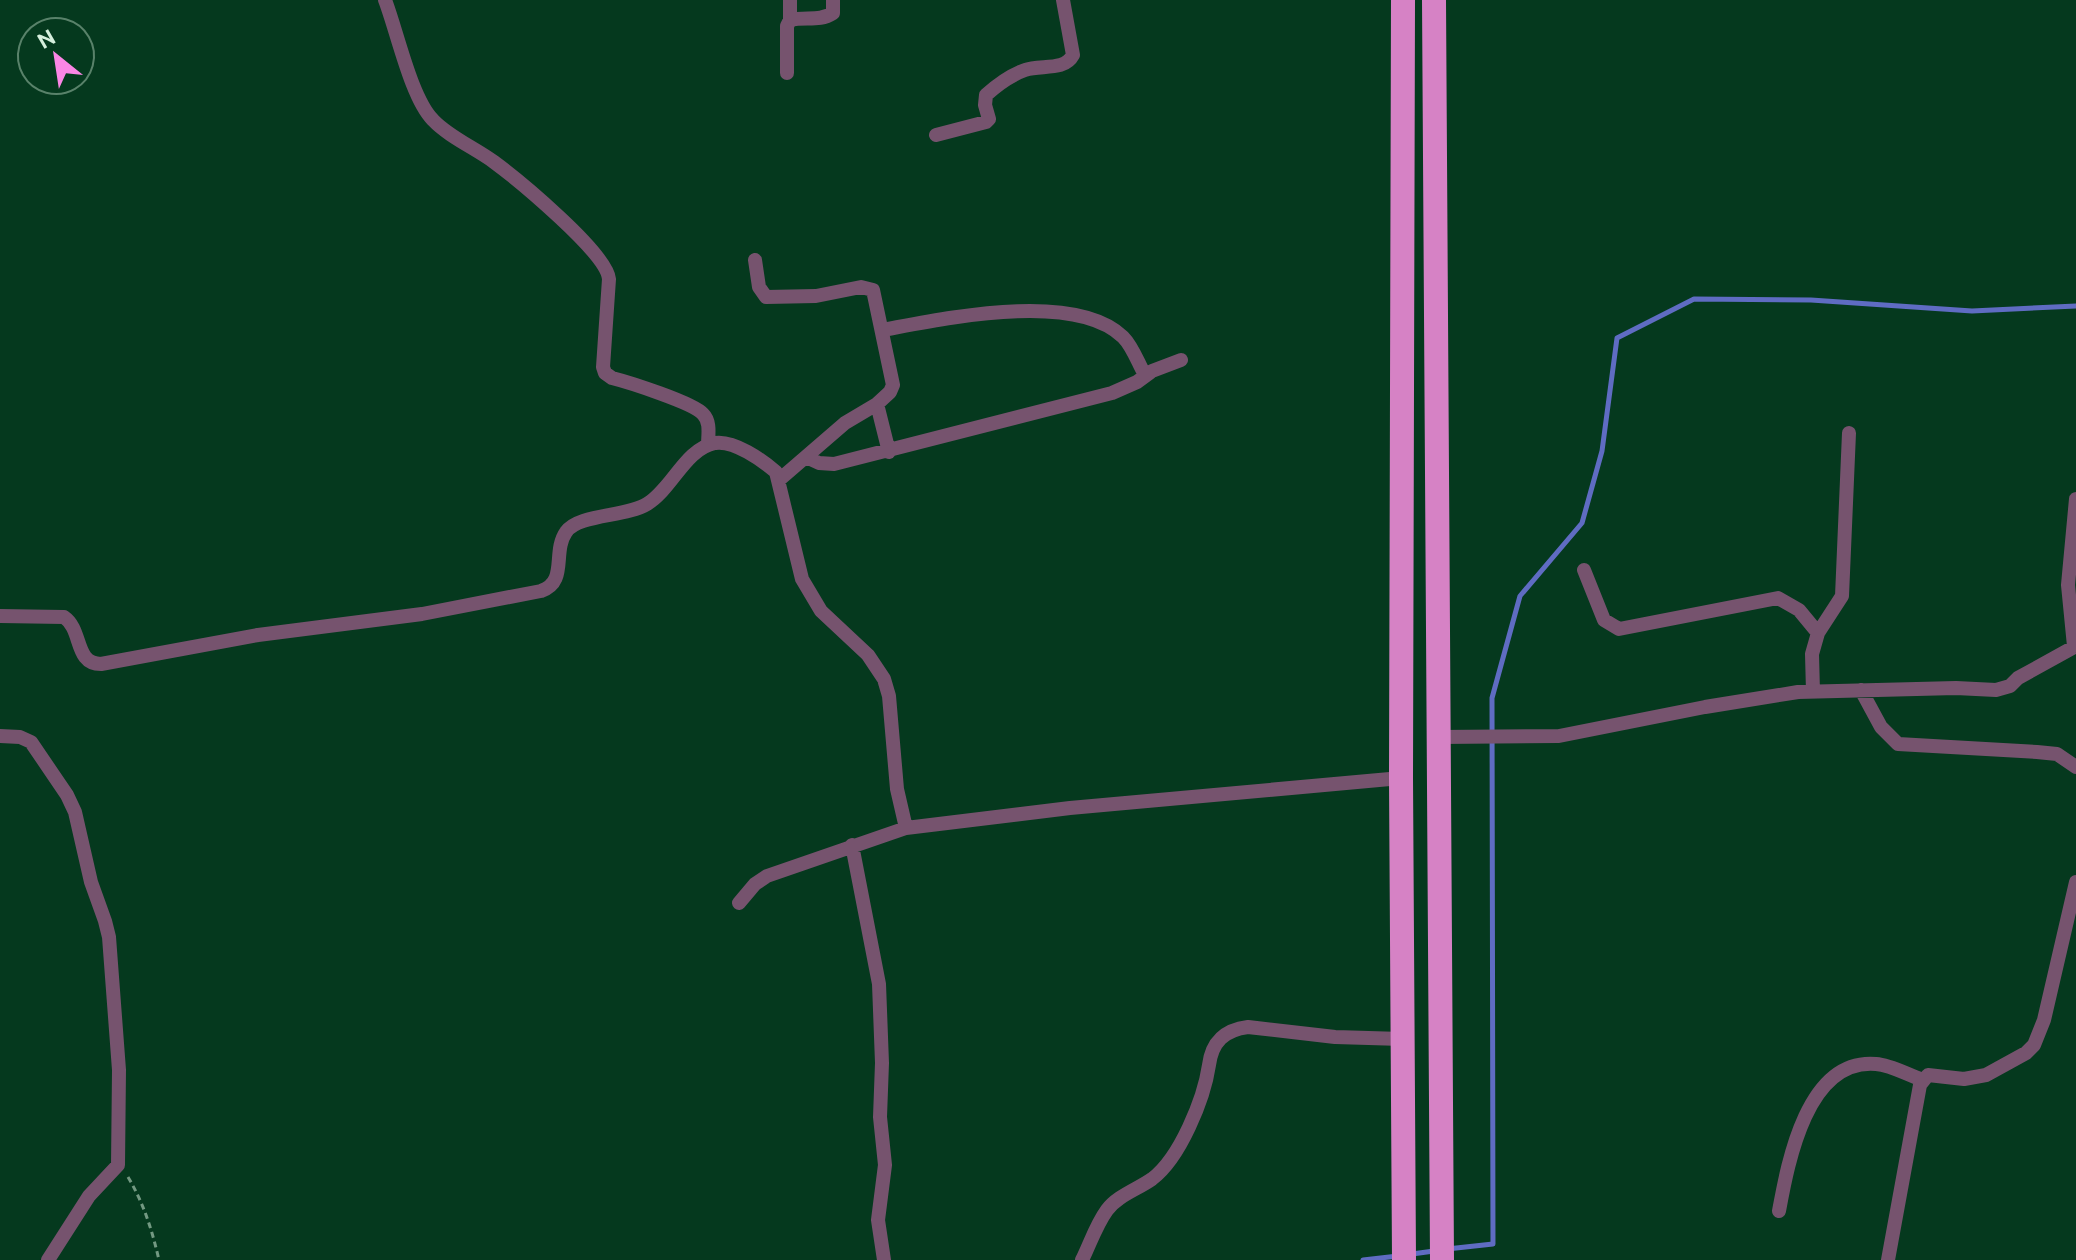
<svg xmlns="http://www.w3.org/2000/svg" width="2076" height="1260" viewBox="0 0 2076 1260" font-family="Ubuntu,sans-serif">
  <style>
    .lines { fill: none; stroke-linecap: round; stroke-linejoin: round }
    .stream { stroke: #5f6cc2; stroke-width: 5 }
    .path { stroke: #739982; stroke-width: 3; stroke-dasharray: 6 4; stroke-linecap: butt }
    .street { stroke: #76536e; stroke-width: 14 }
    .highway { stroke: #d682c5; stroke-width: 24 }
  </style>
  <rect width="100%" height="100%" fill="#05391e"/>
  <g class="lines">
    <path class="stream" d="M1447,1249L1493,1244L1492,698L1520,596L1582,523L1602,451L1617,338L1694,299L1811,300L1972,311L2076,306
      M1412,1254L1434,1251
      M1363,1260L1398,1256"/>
    <path class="path" d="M128,1177C144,1204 152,1230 159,1260"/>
    <path class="street" d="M385,0C397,31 411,98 433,120C449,137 475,148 494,162C517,179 607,253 609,279L603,367L605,373L612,378C628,382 694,403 703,414C711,422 708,435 708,445
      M790,20V0
      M787,73V26L790,20C805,16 819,22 833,13V0
      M936,135L986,122L989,119L985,105L986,95C997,85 1011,75 1025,70C1040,64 1064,72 1073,55L1063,0
      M755,260L759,287L766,297L816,296L861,287L873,290L893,385L890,392L877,404L889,452
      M882,330C943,319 1074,290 1123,337C1133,347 1138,363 1145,375
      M806,457L819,463L834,464L1112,393L1137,382L1152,371L1181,360
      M779,480L845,423L877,404
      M1584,570L1604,620L1619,629L1778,598L1799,610L1818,633
      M0,616L64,617C83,630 74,664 101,664L258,635L422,614L541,591C568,582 552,552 566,532C578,514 626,517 647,504C672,489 685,449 715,443C734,440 762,460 776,472L802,579L821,611L868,655L884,679L889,696L897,789L906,828
      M2074,646L2068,585L2076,499
      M1861,690L1881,727L1898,744L2037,752L2057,754L2076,767
      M1813,692L1812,654L1818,633L1842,596L1849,433
      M0,736L20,737L31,742L67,795L75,812L91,882L105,921L109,937L119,1070L118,1165L89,1196L48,1260
      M1440,737L1559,736L1705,707L1798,692L1956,688L1996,690L2010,686L2018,678L2076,646
      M852,845L879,984L882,1063L880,1117L885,1165L878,1220L884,1260
      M739,903L755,884L767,876L906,828L1070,808L1401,778
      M1779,1211C1788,1162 1807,1058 1876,1064C1891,1065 1908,1075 1923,1080
      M1082,1260C1090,1244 1096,1225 1107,1210C1117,1196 1138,1189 1152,1179C1180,1158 1204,1099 1209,1065C1212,1042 1224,1030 1248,1027L1335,1037L1402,1039
      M1888,1260L1920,1085L1928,1075L1964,1079L1986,1075L2026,1053L2034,1045L2044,1020L2076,882"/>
    <path class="highway" d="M1403,0L1401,778L1404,1260
      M1434,0L1442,1260"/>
  </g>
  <g transform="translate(56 56) rotate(330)"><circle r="38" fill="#05391e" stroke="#59826a" stroke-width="2"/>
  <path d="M0-6L14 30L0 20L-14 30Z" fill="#fb86e5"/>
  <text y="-12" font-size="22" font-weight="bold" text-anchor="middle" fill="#d6efdd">N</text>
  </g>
</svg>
